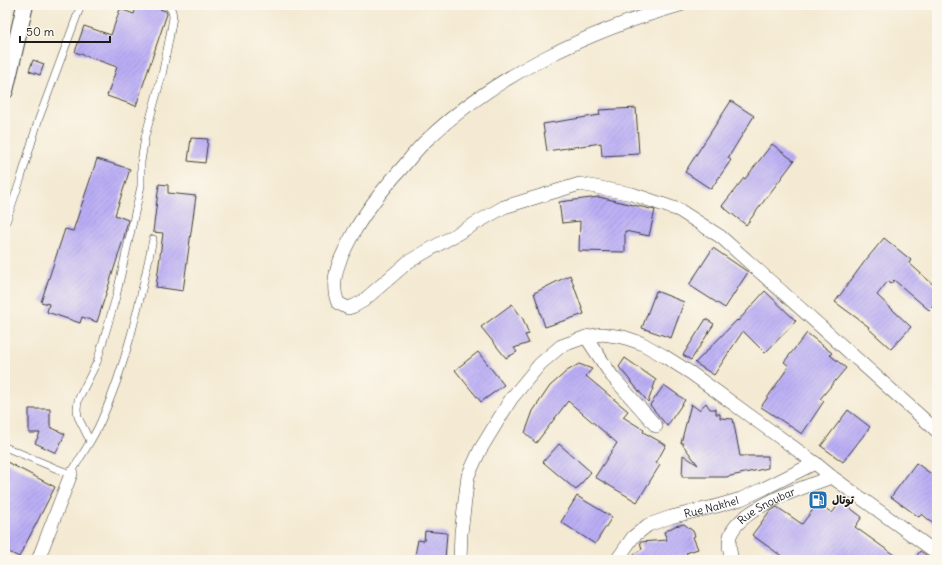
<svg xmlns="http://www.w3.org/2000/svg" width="942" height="565" viewBox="0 0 942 565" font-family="Delius,'Playpen Sans Arabic',sans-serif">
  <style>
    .building { fill: url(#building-hatch) }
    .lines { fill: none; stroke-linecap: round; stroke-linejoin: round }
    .service-casing { stroke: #3c3b37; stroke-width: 8 }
    .minor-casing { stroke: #3c3b37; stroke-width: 14 }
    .tertiary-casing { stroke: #3c3b37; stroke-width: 18 }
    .service { stroke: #fff; stroke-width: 7 }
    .minor { stroke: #fff; stroke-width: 13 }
    .tertiary { stroke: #fff; stroke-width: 16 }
    .labels { text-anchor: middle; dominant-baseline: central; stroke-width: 3; stroke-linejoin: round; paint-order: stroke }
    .poi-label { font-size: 11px; font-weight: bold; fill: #1c1c1c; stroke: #fbf7ec; text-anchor: start }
    .street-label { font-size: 11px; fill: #1c1c1c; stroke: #fbf7ec }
  </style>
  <defs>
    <pattern id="building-hatch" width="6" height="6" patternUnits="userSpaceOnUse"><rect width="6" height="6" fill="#baadf5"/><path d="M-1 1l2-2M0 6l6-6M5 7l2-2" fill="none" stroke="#9f94d1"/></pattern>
  </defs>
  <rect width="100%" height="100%" fill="#fbf7ec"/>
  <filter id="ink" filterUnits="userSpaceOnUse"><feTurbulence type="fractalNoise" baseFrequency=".025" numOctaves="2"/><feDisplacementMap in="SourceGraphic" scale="8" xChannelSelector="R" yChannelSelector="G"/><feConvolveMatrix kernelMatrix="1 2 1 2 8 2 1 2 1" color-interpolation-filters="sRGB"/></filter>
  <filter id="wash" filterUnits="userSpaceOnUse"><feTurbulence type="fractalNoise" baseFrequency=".012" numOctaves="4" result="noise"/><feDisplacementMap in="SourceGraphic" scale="16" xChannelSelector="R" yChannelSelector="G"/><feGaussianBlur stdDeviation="0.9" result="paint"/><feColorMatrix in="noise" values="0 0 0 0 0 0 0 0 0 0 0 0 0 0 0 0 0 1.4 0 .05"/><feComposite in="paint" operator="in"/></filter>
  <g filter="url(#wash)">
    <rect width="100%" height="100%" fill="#f4ead3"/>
    <g id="blocks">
      <path class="building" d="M137,5H147L166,11L167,14L136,106L107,96L117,67L75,52L84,26L111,35L120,9L134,14Z
        M33,60L44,64L40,75L29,71Z
        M731,101L754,116L728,158L731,160L711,189L685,172Z
        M636,108L639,154L602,156L601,143L547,151L543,124L600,115L599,110Z
        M191,138L208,139L205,163L188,161Z
        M772,144L794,161L746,225L722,206L744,178L745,179Z
        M97,159L130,169L115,215L128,220L124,237L97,322L82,317L80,323L47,312L49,304L41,302L65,229L73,231Z
        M159,184L168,185V193L196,196L183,291L156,287L163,233L153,232Z
        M599,197L655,210L649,236L625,231V252L579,251L580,221L562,223L559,202Z
        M884,238L911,260L909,263L937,288V302L929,310L894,280L891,284L888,281L877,295L911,327L891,349L868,328L869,327L835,302L865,261Z
        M713,248L748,272L725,308L689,285Z
        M570,275L584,314L545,327L534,293Z
        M656,291L684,302L671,338L642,328Z
        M765,291L796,321L765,353L743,331L714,375L695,363L737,320L738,321Z
        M512,304L523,319L529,334L525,335L529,343L514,348L517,352L506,358L481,327Z
        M706,319L714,324L691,360L683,355Z
        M807,333L832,353L830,355L846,368L820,399L824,401L802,434L761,407L789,366L784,362Z
        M478,352L504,385L481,402L455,370Z
        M625,358L656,380L648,402L619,367Z
        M579,364L592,369L586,376L628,411L623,417L644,430L643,432L666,445L656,463L660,465L637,502L595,477L617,443L568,401L536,443L525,433L533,411L550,386L567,371Z
        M664,385L685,400L667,426L650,405Z
        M706,403L710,409H716V414H720V418L733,419L740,456H768V468L726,477H682L683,455L698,465L683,445V443H681L691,404L699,410Z
        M29,409H50V427L65,434L56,453L35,443L40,433H29Z
        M848,410L870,427L843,462L821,446Z
        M559,444L591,472L576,490L543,462Z
        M5,461L55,487L19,557L5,550Z
        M916,463L937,478V527L922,514L919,517L891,497Z
        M577,496L612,517L595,544L561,522Z
        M841,501L862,517L855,527L901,560H787L752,535L769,512L777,507L802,524L818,503L832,513Z
        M684,524L693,531L695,536L693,537L698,549L686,553L688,555L676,560H627L629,557L642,549L640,542L667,540L664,532L675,526Z
        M425,531L447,533L445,560H416L415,555L418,540L424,541Z
        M920,551L932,559L934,560H914Z"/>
    </g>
  </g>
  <g filter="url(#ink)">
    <use href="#blocks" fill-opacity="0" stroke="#3c3b37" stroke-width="1"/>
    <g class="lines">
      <defs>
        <path id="service" d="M5,225L21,178L38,121L81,5
          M90,441L78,417L77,409L78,400L97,362L116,297L141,186V162L145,137L162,75L169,40L173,17L172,11L168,5
          M5,447L55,468L71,474C80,456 93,440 101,421C127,364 140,300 153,239"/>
        <g id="minor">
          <path d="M680,5C592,30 496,74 429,138C418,147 410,159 401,169C383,189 367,209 354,232C342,254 328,279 338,303L348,308L354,306L363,301L408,262L504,207L580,184L632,194L679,210L721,237L937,431"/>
          <path d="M586,337L612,376L656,426"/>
          <path d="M38,560L71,474"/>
          <path d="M460,560L461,533L468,476L480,450L511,399L540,364L561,346L586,337L602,334L623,337L641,343L664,356L691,373L815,463L832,477L937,553"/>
          <path id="s1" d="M617,560L633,537L648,525L671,517L717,506L741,499L765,488L815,463"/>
          <path id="s2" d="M732,560C730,552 728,544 730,536C740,507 805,487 832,477"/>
        </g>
        <path id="tertiary" d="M5,91L25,5"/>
      </defs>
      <use href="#service" class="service-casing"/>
      <use href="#minor" class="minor-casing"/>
      <use href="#tertiary" class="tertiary-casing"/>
      <use href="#service" class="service"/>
      <use href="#minor" class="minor"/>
      <use href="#tertiary" class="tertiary"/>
    </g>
  </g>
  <defs>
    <symbol id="fuel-square" viewBox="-11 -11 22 22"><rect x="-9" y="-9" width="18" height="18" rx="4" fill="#1f6fb2" stroke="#fbf7ec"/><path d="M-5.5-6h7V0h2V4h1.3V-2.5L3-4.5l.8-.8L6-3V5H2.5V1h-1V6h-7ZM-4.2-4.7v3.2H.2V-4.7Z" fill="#fff"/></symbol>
  </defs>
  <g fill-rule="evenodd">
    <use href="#fuel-square" x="807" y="489" width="22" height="22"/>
  </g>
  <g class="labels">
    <g class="poi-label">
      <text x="832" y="500">توتال</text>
    </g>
    <g class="street-label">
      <text stroke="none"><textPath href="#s1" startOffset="113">Rue Nakhel</textPath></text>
      <text stroke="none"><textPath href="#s2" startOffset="73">Rue Snoubar</textPath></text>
    </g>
  </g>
  <rect width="942" height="565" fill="none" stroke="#fbf7ec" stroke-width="20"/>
  <path d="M20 36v6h90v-6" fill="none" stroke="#1c1c1c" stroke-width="2"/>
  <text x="26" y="36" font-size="12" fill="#1c1c1c" stroke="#fbf7ec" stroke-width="3" paint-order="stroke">50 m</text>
</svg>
